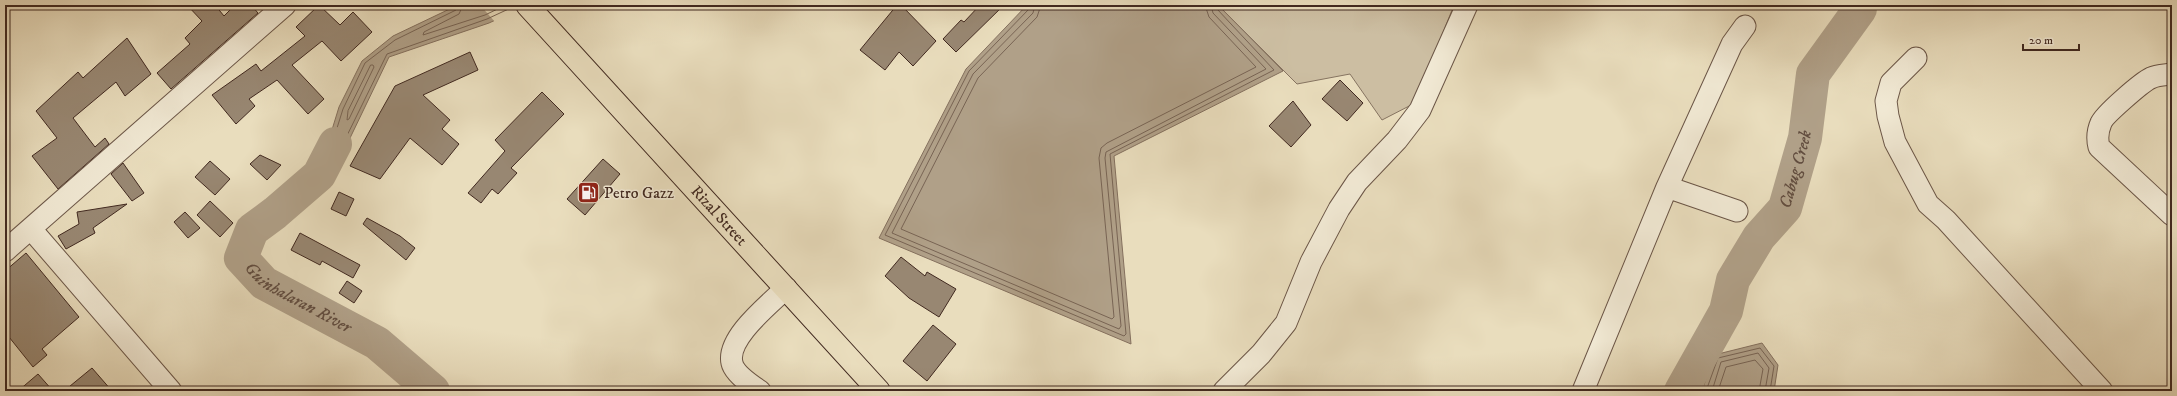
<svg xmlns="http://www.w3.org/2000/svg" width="2177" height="396" viewBox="0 0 2177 396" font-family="'IM FELL DW Pica',serif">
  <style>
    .green { fill: #ccbea2; stroke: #867461 }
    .water { fill: #b0a088; stroke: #84705e }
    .pier { fill: #e9ddbd }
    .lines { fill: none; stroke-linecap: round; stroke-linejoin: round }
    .shore { stroke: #786454; stroke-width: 1 }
    .river { stroke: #b0a088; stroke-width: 34 }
    .building { fill: #988772; stroke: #412920 }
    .street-casing { stroke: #6b5647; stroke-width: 23 }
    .primary-casing { stroke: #412920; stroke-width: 24 }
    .street { stroke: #f1e9d4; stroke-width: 21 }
    .primary { stroke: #e9ddbd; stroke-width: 22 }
    .labels { text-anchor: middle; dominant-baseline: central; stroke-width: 3; stroke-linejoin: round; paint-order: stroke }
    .poi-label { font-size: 16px; fill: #412920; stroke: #f1e9d4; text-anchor: start }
    .street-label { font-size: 16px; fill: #412920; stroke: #f1e9d4 }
    .water-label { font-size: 17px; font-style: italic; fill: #624d3f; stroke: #f1e9d4 }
  </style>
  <rect width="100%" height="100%" fill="#e9ddbd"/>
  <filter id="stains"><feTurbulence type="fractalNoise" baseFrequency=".005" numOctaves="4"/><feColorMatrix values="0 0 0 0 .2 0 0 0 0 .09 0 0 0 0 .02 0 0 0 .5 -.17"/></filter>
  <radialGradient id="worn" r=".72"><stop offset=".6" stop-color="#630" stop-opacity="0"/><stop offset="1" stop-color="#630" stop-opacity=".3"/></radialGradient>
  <path class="green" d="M1218,5H1454L1415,103L1382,120L1350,74L1297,84Z"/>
  <path class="water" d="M458,5H528L489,23L389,57L338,163L314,188L307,180L327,146L339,107L362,61L393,36Z
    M1027,5H1218L1283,71L1114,156L1131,344L879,238L966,69Z
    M1762,343L1778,365L1774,391H1702L1714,355Z"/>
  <path class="pier" d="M480,5H530L495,22Z"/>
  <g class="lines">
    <path class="shore" d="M458,5L456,10L395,40L365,63L343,109L331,147L314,179H317L335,160L387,54L487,19L515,6
      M463,5L459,14L424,32L423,35L485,15L506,5
      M1030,5L1029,9L969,71L885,235L1124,336L1126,334L1110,154L1274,70L1217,9L1216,5
      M1035,5L1033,13L973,74L892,233L1119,329L1121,326L1105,158L1106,152L1266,69L1213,13L1211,5
      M1041,5L1037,17L978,78L901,229L1112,319L1114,317L1099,158L1101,148L1107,143L1256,67L1209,17L1205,5
      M371,65H373L374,67L349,119L347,120L348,111Z
      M1706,391L1718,358L1760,348L1774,366L1770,391
      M1712,391L1721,362L1758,353L1769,368L1765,391
      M1718,391L1726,367L1755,360L1763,369L1759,391"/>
    <g class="river">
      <path id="s1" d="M335,144L319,175L275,213L252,230L241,258L264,283L377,343L433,391"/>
      <path id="s2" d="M1681,391L1726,311L1733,280L1759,237L1785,208L1805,138L1813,74L1860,9V5"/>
    </g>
  </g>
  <path class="building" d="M187,5H215L224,16L235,5H251L258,13L171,89L157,73L190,44L185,38L202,21Z
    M319,5L340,25L353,12L372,32L341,61L322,41L292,65L324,99L308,114L277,80L249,99L255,106L236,124L212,95L256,64L261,71L305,36L296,27Z
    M897,5H901L936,41L913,66L899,52L885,70L860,50Z
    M980,5H1004L956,52L943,39L961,20L964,22Z
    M127,38L151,74L125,96L116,82L73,118L95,147L105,138L109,144L58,189L32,156L57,138L36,111L78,72L83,78Z
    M470,52L478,70L423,95L450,120L442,129L459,144L442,165L410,138L380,179L350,166L395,86Z
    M1340,80L1363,103L1347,121L1322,99Z
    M542,92L564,114L511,168L517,173L498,194L492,189L481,203L468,193L505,151L495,140Z
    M1293,101L1311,125L1291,147L1269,126Z
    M260,155L281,165L267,180L250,164Z
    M603,159L620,174L585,215L567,199Z
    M210,161L230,179L215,195L195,177Z
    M123,163L144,193L132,201L111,174Z
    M339,192L354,199L346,216L331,209Z
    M210,201L233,223L220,237L197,215Z
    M127,204L93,228L95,233L66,249L58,236L79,224L77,212Z
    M185,212L200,228L188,238L174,222Z
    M367,218L400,236L415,248L406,260L363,224Z
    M300,233L360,265L353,278L322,261L320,265L291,250Z
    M26,253L79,317L42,349L47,355L33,367L5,332V271Z
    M901,257L925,276L927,272L956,289L939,317L909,298L885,276Z
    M347,281L362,291L354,303L339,293Z
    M933,325L956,344L927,381L903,361Z
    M92,368L112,391H64Z
    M38,374L53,391H18Z"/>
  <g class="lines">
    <defs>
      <path id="street" d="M1916,58L1891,83L1886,101L1888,116L1895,142L1928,204L1946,220L2102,391
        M2172,74C2165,75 2157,75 2151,78C2142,82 2104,115 2101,123C2097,132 2097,139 2099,147L2172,215
        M1667,187L1732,44L1745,26
        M31,229L171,391
        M5,251L285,5
        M760,391C751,385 734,373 732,363C726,338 770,304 786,288
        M1224,391L1261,354L1286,323L1311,262L1339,209L1357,182L1397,140L1420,110L1467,5
        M1583,391L1667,187L1737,211"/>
      <g id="primary">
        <path id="s3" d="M527,5L879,391"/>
      </g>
    </defs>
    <use href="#street" class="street-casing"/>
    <use href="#primary" class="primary-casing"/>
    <use href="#street" class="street"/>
    <use href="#primary" class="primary"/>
  </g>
  <defs>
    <symbol id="fuel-square" viewBox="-11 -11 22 22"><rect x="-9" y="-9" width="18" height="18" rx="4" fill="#8f2418" stroke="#f1e9d4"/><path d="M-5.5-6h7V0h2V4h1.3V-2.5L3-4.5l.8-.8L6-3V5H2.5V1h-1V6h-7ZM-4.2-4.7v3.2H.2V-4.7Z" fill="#fff"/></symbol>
  </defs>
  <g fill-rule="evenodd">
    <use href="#fuel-square" x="576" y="180" width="25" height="25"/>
  </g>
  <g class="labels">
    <g class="poi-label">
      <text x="604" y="193">Petro Gazz</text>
    </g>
    <g class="street-label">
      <text stroke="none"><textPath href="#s3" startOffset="285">Rizal Street</textPath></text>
    </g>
    <g class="water-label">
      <text stroke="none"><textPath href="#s2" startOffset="253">Cabug Creek</textPath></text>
      <text stroke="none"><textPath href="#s1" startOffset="222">Guinhalaran River</textPath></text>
    </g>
  </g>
  <rect width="2177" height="396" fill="none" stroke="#e9ddbd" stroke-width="20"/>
  <rect x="6" y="6" width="2165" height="384" fill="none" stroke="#412920" stroke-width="2"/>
  <rect x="10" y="10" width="2157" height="376" fill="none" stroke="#412920"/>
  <path d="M2023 44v6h56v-6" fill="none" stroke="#412920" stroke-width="2"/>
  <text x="2029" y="44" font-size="12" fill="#412920" stroke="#f1e9d4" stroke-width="3" paint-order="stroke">20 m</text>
  <rect width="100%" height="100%" filter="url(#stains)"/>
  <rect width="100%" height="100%" fill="url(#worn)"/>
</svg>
